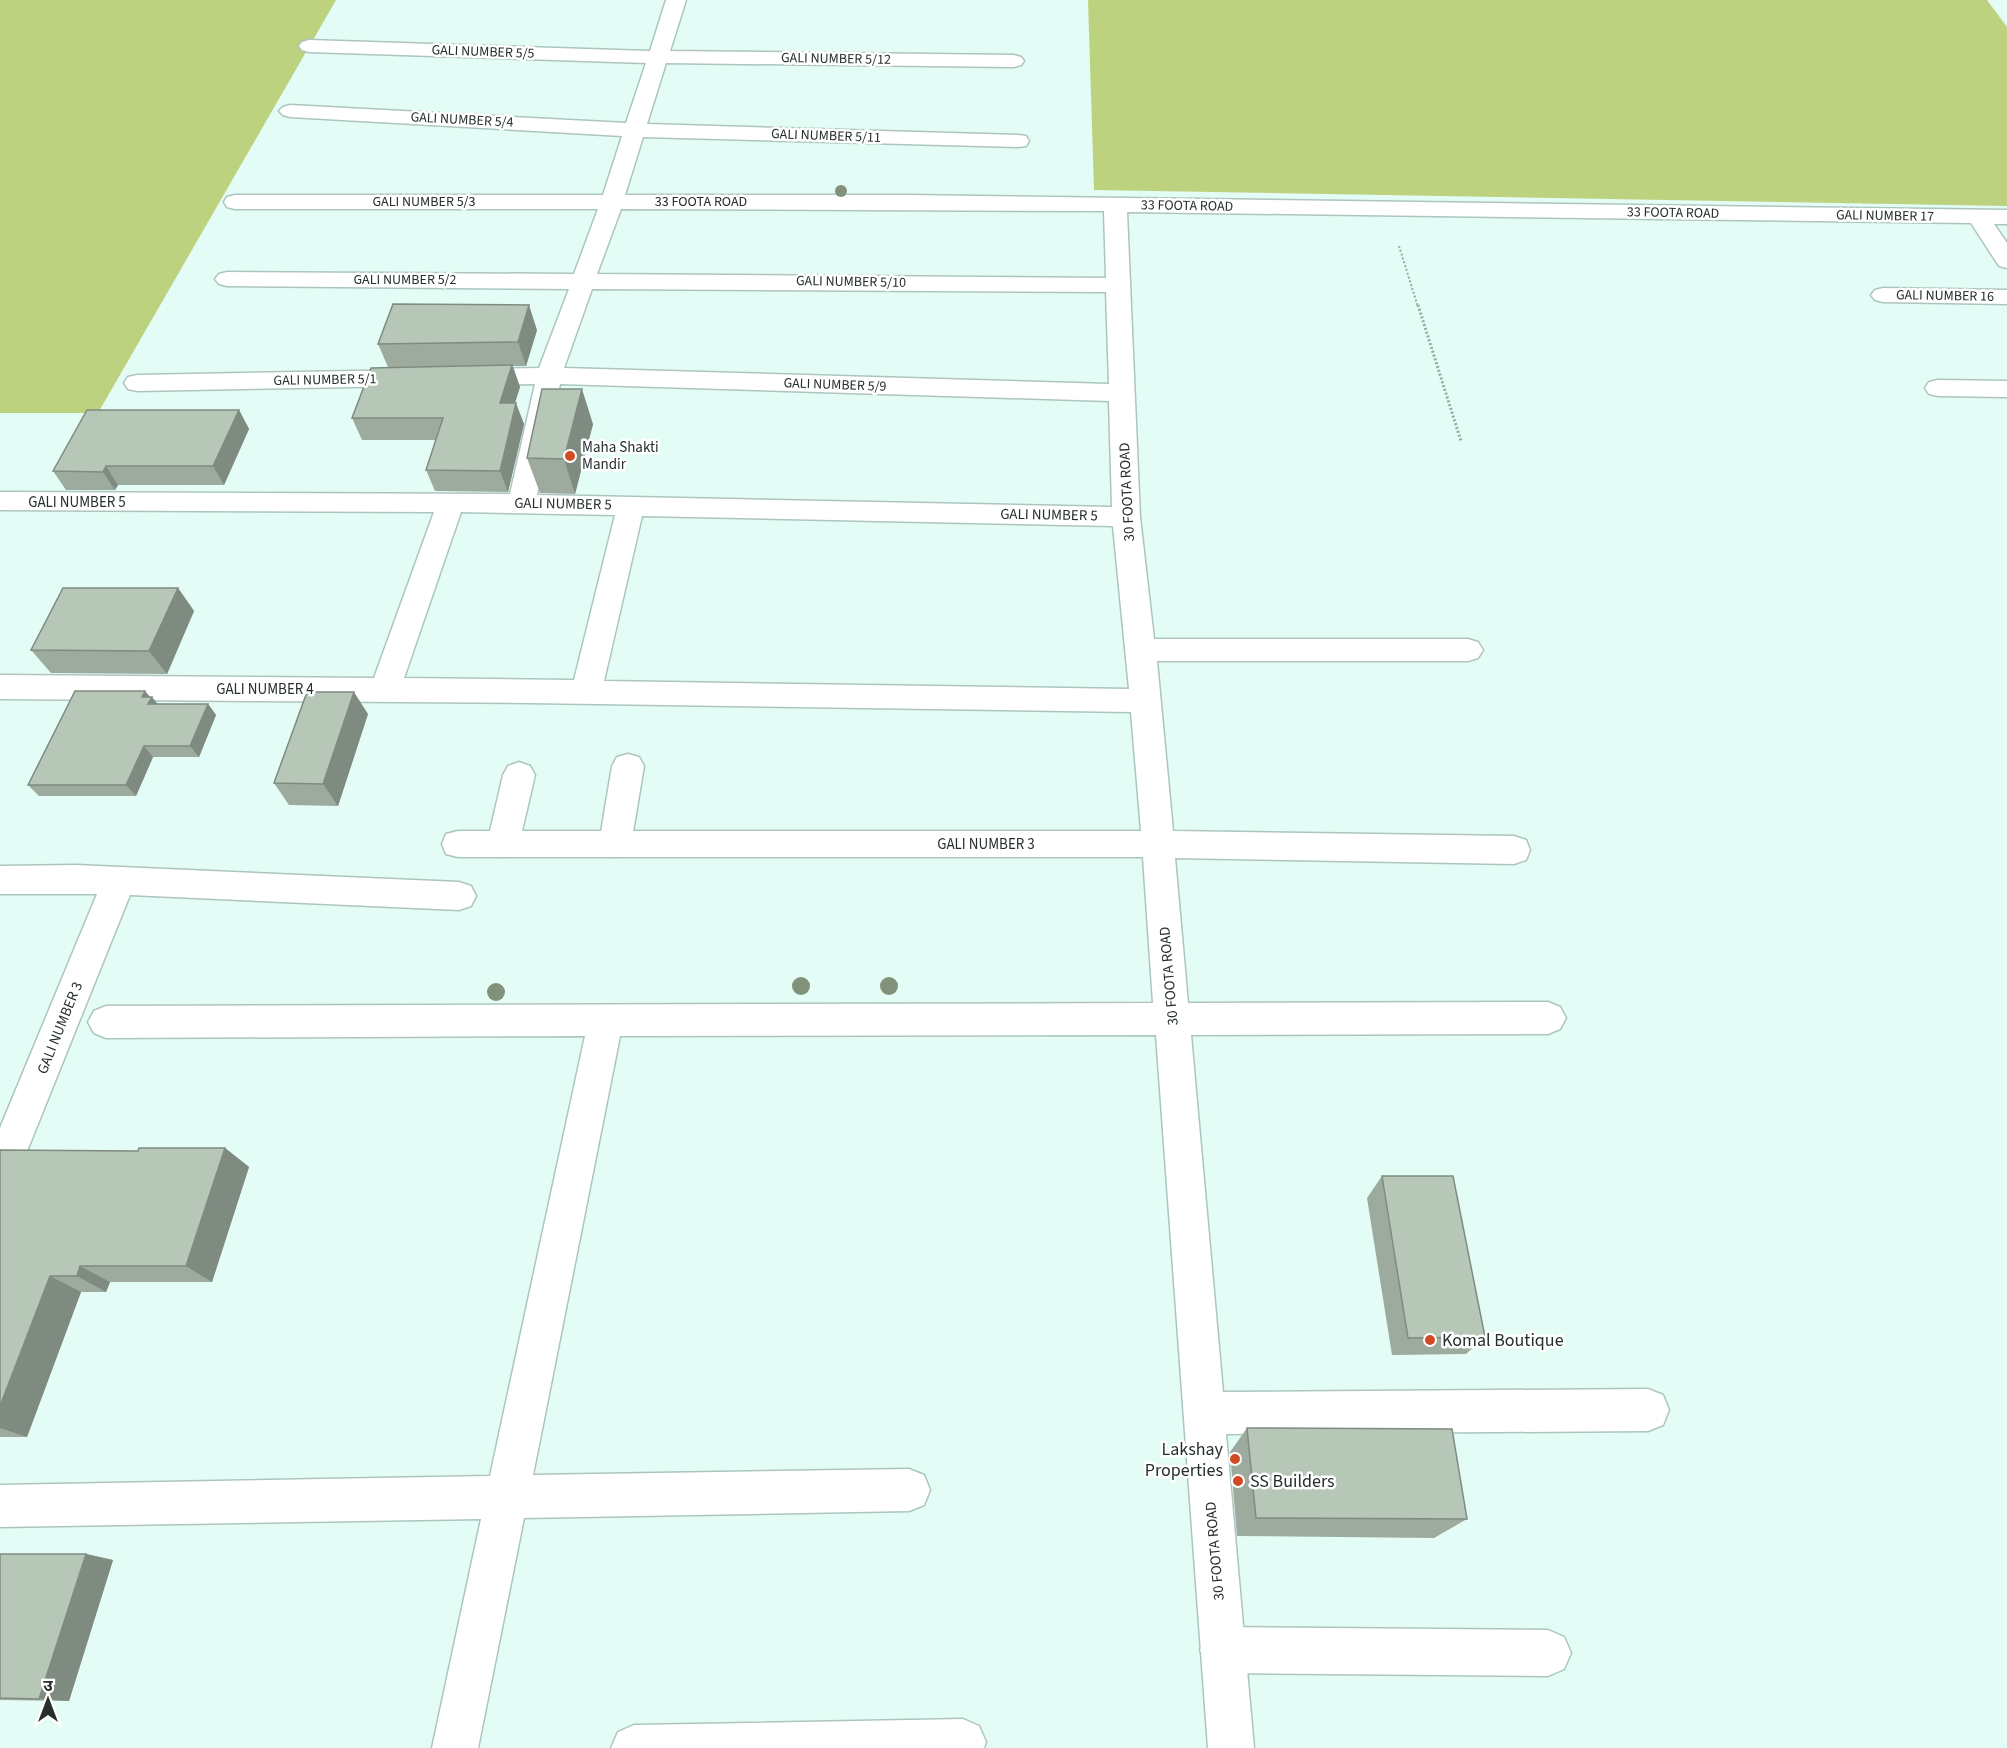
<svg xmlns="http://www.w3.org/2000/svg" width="2007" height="1748" viewBox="0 0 2007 1748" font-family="'Source Sans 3','Noto Sans Devanagari',sans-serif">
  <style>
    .green { fill: #bdd27f }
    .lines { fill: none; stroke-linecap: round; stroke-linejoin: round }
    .lane-casing { stroke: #adc5bf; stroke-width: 3 }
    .street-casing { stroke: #adc5bf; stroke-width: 3 }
    .path-far1 { stroke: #97aaa5; stroke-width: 2; stroke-dasharray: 2 2; stroke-linecap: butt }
    .path { stroke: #97aaa5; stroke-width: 3; stroke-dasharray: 2 2; stroke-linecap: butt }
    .lane { fill: #fff; fill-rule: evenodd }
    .street { fill: #fff; fill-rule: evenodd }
    .tree { fill: #82927a }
    .wall { fill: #9dab9e }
    .shaded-wall { fill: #7f8b81 }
    .building { fill: #b6c7b8; stroke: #7f8b81; stroke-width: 1.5 }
    .poi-dot { fill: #d24924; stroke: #fff; stroke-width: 2 }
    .labels { text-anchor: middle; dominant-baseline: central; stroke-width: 5; stroke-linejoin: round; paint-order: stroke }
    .far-street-label { font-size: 14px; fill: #262f2d; stroke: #fff }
    .poi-label { font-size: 15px; fill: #262f2d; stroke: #fff; text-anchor: start }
    .street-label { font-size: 15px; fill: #262f2d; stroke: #fff }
    .near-poi-label { font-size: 18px; fill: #262f2d; stroke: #fff; text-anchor: start }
  </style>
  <rect width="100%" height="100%" fill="#e3fcf5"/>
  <path class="green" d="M0,0H336L98,413H0Z
    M1088,0H1987L2007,27V206L1094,190Z"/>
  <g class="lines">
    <defs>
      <path id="lane" d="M628,754L639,757L644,766L631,844L627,854L615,857L603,854L599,844L612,766L617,757Z
        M519,762L530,766L535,775L519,844L515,854L503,857L491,854L487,844L503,775L508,766Z
        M1223,1627L1548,1630L1564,1637L1571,1653L1564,1669L1548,1676L1223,1673L1207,1666L1200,1650L1207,1634Z"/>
      <path id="street" d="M666,0H686L670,51L1014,55L1021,57L1024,61L1021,65L1014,67L666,63L647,124L1018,135L1026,136L1029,141L1026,146L1018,147L643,137L625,195H907L2007,210V224H1994L2007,243V268L1999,266L1971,223L1127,212L1140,517L1154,639H1468L1478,642L1483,650L1478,658L1468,661H1157L1173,831L1514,836L1526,840L1530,850L1526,860L1514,864L1175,858L1188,1003L1548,1002L1560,1007L1566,1018L1560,1029L1548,1034L1191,1035L1223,1392L1648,1389L1663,1395L1669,1410L1663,1425L1648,1431L1226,1434L1254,1748H1208L1156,1035L620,1036L533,1475L909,1469L924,1475L930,1490L924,1505L909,1511L524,1518L478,1748H432L481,1519L0,1527V1485L490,1476L585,1036L106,1038L94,1033L88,1022L94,1011L106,1006L1153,1003L1143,857H458L446,854L442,844L446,834L458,831H1141L1131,712L530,703L0,699V675L374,678L434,512L0,510V492L510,494L535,384L472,385L463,383L459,377L463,371L472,369L539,368L569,289L227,286L219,284L215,279L219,274L227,272L574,274L598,209H235L227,207L224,202L227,197L235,195H603L622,136L290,117L283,115L279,111L283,107L290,105L626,123L646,63L309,52L302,50L299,46L302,42L309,40L650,51ZM621,209L1104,211L1106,278L597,274ZM592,289L1106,292L1109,384L564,368ZM560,384L1109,401L1112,507L537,495ZM461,512L615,515L574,680L404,678ZM642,516L1113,526L1129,689L604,681Z
        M1883,288L2007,290V304L1883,302L1875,300L1871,295L1875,290Z
        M411,370L420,372L424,378L420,384L411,386L137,391L128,389L124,383L128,377L137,375Z
        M1938,380L2007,381V397L1938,396L1929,394L1925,388L1929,382Z
        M76,865L459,882L471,886L476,896L471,906L459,910L130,895L13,1186L0,1191V1128L97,894H0V866Z
        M963,1719L979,1726L986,1742L984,1748H611L618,1732L634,1725Z"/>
    </defs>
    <use href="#lane" class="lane-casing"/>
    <use href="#street" class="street-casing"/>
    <path class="path-far1" d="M1399,246L1418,307"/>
    <path class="path" d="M1418,305L1461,441"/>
    <use href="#lane" class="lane"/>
    <use href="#street" class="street"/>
  </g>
  <g class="tree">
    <circle cx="841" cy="191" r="6"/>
    <circle cx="801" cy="986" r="9"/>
    <circle cx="889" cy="986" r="9"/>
    <circle cx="496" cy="992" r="9"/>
  </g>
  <path class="wall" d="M537,330L526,366H513L520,387L515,403L524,424L508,492L435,491L426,470L436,440H362L352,418L388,367L378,344Z
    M239,410L249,429L224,485H118L115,490H66L53,471Z
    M593,424L575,494L540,493L527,458Z
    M178,588L194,611L167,674L51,673L31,650Z
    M157,704H208L216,715L199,757H153L136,796H39L28,785Z
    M368,714L338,806L289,805L274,783Z
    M225,1148L249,1167L212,1282H110L106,1292H81L27,1437H0V1150L138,1151Z
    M1382,1176L1485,1337L1466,1354L1392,1355L1367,1198Z
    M1247,1428L1467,1519L1434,1538L1237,1536L1230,1452Z
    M0,1554H86L113,1560L69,1701L0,1700Z"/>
  <path class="shaded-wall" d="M529,305L537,330L526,366L518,342Z
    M512,365L520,387L508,424L500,403Z
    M582,389L593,424L575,494L564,459Z
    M516,403L524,424L508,492L500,471Z
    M239,410L249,429L224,485L213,466Z
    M106,466L118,485L115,490L103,472Z
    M178,588L194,611L167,674L149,651Z
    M145,691L151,698L152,697L161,708L157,715L142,697Z
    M354,692L368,714L338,806L323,784Z
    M208,704L216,715L199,757L190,746Z
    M144,746L153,757L136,796L126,785Z
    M225,1148L249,1167L212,1282L186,1266Z
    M80,1266L110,1282L106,1292L77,1276Z
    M50,1276L81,1292L27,1437L0,1428V1406Z
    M86,1554L113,1560L69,1701L39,1699Z"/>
  <path class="building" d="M393,304L529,305L518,342L378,344Z
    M512,365L500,403H516L500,471L426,470L443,418H352L371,368Z
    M542,389H582L564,459L527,458Z
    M87,410H239L213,466H106L103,472L53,471Z
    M63,588H178L149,651L31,650Z
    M75,691H145L142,697H152L148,704H208L190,746H144L126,785H28Z
    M307,692H354L323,784L274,783Z
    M139,1148H225L186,1266H80L77,1276H50L0,1406V1150L138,1151Z
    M1382,1176H1453L1485,1337L1408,1338Z
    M1247,1428L1452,1429L1467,1519L1256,1518Z
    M0,1554H86L39,1699L0,1698Z"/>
  <g class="poi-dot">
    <circle cx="570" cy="456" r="6"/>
    <circle cx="1430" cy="1340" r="6"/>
    <circle cx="1235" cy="1459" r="6"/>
    <circle cx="1238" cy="1481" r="6"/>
  </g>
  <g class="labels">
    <g class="far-street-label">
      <text transform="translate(483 52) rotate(2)">GALI NUMBER 5/5</text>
      <text transform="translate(836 59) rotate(1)">GALI NUMBER 5/12</text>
      <text transform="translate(462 120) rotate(3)">GALI NUMBER 5/4</text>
      <text transform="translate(826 136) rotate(2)">GALI NUMBER 5/11</text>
      <text x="424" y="202">GALI NUMBER 5/3</text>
      <text x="701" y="202">33 FOOTA ROAD</text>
      <text transform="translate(1187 206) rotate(1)">33 FOOTA ROAD</text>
      <text transform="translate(1673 213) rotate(1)">33 FOOTA ROAD</text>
      <text transform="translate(1885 216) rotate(1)">GALI NUMBER 17</text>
      <text x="405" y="280">GALI NUMBER 5/2</text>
      <text transform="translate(851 282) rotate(1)">GALI NUMBER 5/10</text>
      <text transform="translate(1945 296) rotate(1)">GALI NUMBER 16</text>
      <text transform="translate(325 380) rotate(-1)">GALI NUMBER 5/1</text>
      <text transform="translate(835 385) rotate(2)">GALI NUMBER 5/9</text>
    </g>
    <g class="poi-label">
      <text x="582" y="447">Maha Shakti<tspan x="582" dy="17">Mandir</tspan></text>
    </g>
    <g class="street-label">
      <text transform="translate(1127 492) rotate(-93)">30 FOOTA ROAD</text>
      <text x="77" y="502">GALI NUMBER 5</text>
      <text transform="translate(563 504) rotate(1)">GALI NUMBER 5</text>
      <text transform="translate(1049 515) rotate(1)">GALI NUMBER 5</text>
      <text x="265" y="689">GALI NUMBER 4</text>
      <text x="986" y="844">GALI NUMBER 3</text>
      <text transform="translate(1169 976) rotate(-95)">30 FOOTA ROAD</text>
      <text transform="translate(60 1028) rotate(-68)">GALI NUMBER 3</text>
      <text transform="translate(1215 1551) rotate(-95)">30 FOOTA ROAD</text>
    </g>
    <g class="near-poi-label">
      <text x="1442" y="1340">Komal Boutique</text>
      <text x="1223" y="1449" text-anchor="end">Lakshay<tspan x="1223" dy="21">Properties</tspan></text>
      <text x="1250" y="1481">SS Builders</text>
    </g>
  </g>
  <g transform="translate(48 1700)" stroke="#ffffff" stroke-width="4.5" paint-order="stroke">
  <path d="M0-4.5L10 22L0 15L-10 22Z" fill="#262f2d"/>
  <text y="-9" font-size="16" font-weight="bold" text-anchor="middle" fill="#262f2d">उ</text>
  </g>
</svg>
